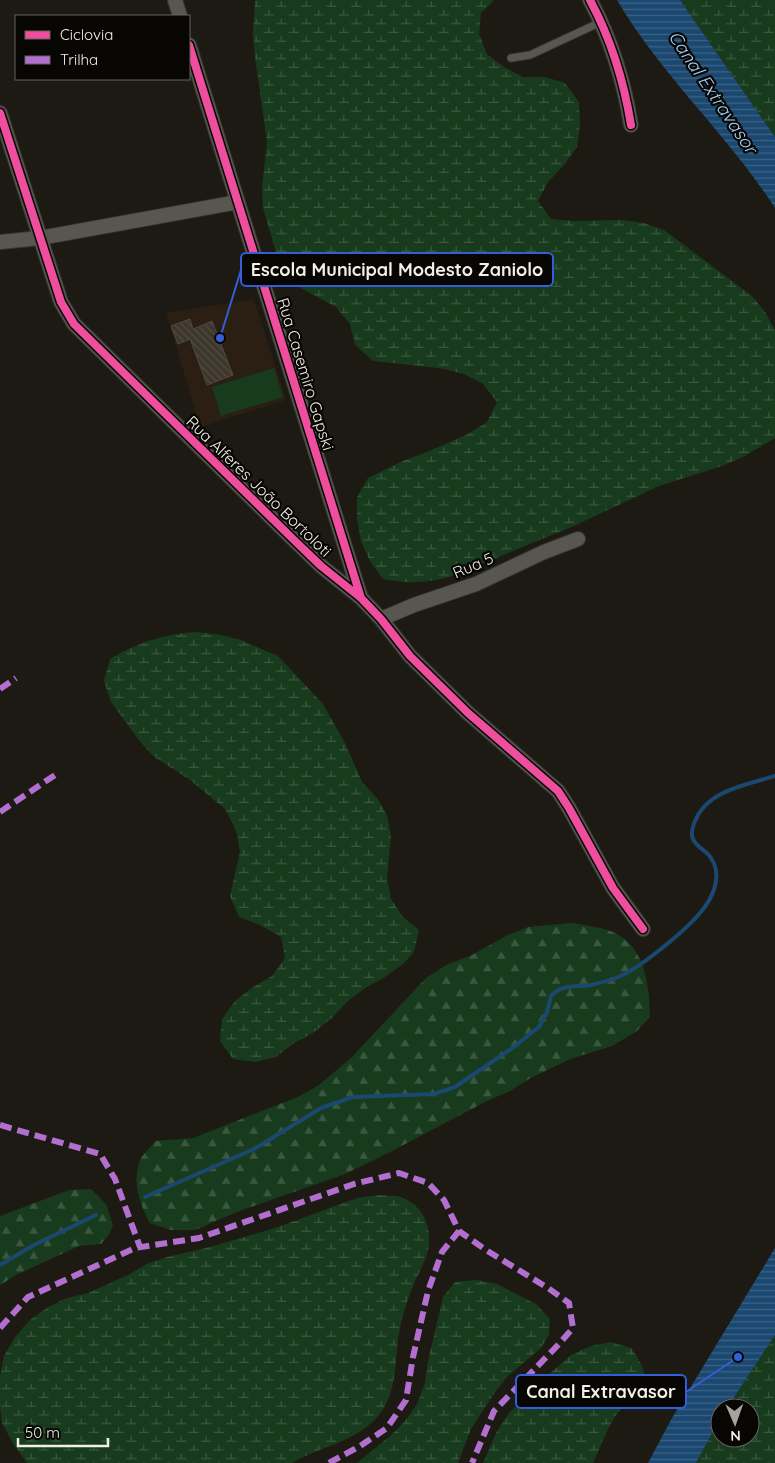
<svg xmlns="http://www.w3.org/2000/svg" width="775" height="1463" viewBox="0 0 775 1463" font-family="Quicksand,sans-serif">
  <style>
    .education { fill: #2a1f12 }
    .grass { fill: #183b1e }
    .forest { fill: url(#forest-firs) }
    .wetland { fill: url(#wetland-marsh) }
    .water { fill: url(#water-rules) }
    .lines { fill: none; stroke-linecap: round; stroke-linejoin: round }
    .stream { stroke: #1b4870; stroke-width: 4 }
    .building { fill: url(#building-back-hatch); stroke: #4c4943 }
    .service-casing { stroke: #383632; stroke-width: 9 }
    .minor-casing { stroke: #383632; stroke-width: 16 }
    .service { stroke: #585651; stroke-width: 7 }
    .minor { stroke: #585651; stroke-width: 14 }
    .quiet { stroke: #b36fd0; stroke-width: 6; stroke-dasharray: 12 6; stroke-linecap: butt }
    .cycleway-casing { stroke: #080603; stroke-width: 11 }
    .cycleway { stroke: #ef4d9e; stroke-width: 8 }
    .labels { text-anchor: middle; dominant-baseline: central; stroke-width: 4.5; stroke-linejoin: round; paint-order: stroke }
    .street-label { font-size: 16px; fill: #f1efe6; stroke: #080603 }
    .water-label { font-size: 18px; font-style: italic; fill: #a9d2fb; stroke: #080603 }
    .leader { fill: none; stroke: #325ed9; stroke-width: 2 }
    .callout-dot { fill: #325ed9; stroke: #080603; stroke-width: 2 }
    .callout { fill: #080603; stroke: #325ed9; stroke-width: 2 }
    .callout-label { font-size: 18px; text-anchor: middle; font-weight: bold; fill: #f1efe6 }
  </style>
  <defs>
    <pattern id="forest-firs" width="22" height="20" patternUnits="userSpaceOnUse" patternTransform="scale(1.25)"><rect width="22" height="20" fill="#183b1e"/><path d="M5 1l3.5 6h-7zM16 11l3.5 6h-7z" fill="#3a583f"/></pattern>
    <pattern id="wetland-marsh" width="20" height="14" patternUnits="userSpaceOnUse" patternTransform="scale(1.25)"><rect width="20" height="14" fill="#183b1e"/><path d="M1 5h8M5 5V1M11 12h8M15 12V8" fill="none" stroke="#3a583f"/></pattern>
    <pattern id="water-rules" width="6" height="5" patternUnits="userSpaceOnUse" patternTransform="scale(1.25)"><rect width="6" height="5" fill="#1b4870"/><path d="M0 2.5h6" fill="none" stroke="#3d6384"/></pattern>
    <pattern id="building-back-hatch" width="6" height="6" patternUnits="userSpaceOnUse" patternTransform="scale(1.25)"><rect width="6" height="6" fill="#3d362b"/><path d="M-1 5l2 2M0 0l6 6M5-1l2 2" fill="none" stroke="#504a40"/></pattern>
  </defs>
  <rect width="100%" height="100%" fill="#1c1a12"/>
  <path class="education" d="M254,299L286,400L200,427L166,313Z"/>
  <path class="grass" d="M274,368L283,397L221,416L212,387Z"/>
  <path class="forest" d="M571,923C585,925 600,927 613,932C646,947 649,985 650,1017L637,1031L612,1046L570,1059L529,1079L510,1091L489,1100L386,1154L345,1174L237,1212L195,1230H171L150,1223C139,1203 132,1182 140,1160C143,1154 151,1147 155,1141L193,1138L300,1096L319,1085L351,1058L426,978L448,964L470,956L508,935L528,927Z
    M91,1189L106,1204L113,1225L109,1235L101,1244L79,1246L18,1274L0,1285V1216L69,1190Z"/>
  <path class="wetland" d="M255,0H494L481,13L479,34L487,54L504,67L523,77H545L565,83L579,102L580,125L577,147L564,165L548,182L538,201L551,219L573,221L622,220L644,223L664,230L752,296L765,312L775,330V438L743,457L722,466L659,486L576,525L450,577C423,583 411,584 383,579L370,561L361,541L357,519V497L368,478L405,460L427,452L468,434L487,422L497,402L483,384L464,374L439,368L373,361L355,345L350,324L336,307L301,288L287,271L276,252L263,208L262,186L267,142L255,57L253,33Z
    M680,0H775V137Z
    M195,632L216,634L238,639L278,656L323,704L345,743L362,782L377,798L387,815L391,836L387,878L391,899L403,917L419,930L414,952L403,964L385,977L365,988L348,1001L332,1018L313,1033L294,1043L276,1057L255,1062L233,1059L220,1041L222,1019L235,1001L253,987L272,976L285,958L281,937L260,925L239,917L230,896L240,852L236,830L225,809L190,780L153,756L138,739L111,702L104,681L110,659C136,643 164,634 195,632Z
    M379,1195C386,1196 395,1195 401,1197C422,1205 431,1224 429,1246C427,1258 420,1271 415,1281C409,1296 403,1312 400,1328C394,1357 399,1392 378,1416C356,1442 321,1446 292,1463H27L14,1445L2,1423L0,1408V1376L4,1356L15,1337L31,1319L48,1307L67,1298L88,1293L128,1275L147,1264L167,1257L210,1247L275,1228L357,1198Z
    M476,1280L497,1284L536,1304L550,1319L549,1335L541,1348L508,1376L495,1392L471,1429L458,1463H357L390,1436L405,1421L417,1404L425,1383L428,1361L443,1297L455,1282Z
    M775,1335V1463H696L720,1418V1438H750V1408H727Z
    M611,1342L631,1348C641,1362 653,1380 637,1396C631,1401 624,1405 619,1411C607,1427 601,1446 593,1463H483L497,1431L509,1413L539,1383L571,1355L591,1346Z"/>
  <path class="water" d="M617,0H680L775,137V208C728,135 661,75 617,0Z
    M775,1248V1335L727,1408H720V1418L696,1463H648L672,1418Z"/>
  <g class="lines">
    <path class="stream" d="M145,1197L254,1149L321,1108L353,1097L434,1094L455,1087L511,1049L539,1027L547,1012L551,996C554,993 557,990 561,989C570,985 581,987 591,985C599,983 608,981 616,978C638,970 685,931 700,913C713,898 723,876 711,858C706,850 696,847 693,839C690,833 693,826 695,821C708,790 746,785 775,776
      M0,1265L34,1245L96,1215"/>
  </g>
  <path class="building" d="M190,319L193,329L212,321L233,375L207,385L190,339L178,344L171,326Z"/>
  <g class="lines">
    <defs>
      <path id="service" d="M511,58L530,55L601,22"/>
      <path id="minor" d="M175,0L180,16
        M590,0C611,39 624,82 631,125
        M189,45L361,598
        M0,113L61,302L74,324L294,540L321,566L361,598L381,619L410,656L468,713L558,791L569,808L613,888L643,929
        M0,242L40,238L238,202
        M381,619L414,605L476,584L544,552L578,539"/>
    </defs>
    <use href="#service" class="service-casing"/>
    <use href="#minor" class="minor-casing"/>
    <use href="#service" class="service"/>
    <use href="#minor" class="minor"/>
    <path class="quiet" d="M0,689L16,678
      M0,812L55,775
      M0,1125L100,1154L115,1179L140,1247
      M0,1328L28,1297L135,1248L199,1238L354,1184L399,1173L428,1183L444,1200L459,1231L486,1250L548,1288L569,1303L573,1328L559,1344L494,1411L472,1463
      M329,1463L360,1446L387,1428L406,1400L413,1357L428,1291L442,1252L459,1231"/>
    <defs>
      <path id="cycleway" d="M590,0C611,39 624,82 631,125
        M189,45L361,598
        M0,113L61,302L74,324L294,540L321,566L361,598L381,619L410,656L468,713L558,791L569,808L613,888L643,929"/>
    </defs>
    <use href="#cycleway" class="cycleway-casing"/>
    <use href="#cycleway" class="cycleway"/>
  </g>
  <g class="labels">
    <g class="street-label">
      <text transform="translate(306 374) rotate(73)">Rua Casemiro Gapski</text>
      <text transform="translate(259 486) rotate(44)">Rua Alferes João Bortoloti</text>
      <text transform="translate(473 565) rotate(-23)">Rua 5</text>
    </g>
    <g class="water-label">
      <text transform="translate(713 92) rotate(56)">Canal Extravasor</text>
    </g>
  </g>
  <path class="leader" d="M220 338L241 270M738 1357L686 1392"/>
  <g class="callout-dot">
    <circle cx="220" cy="338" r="5"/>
    <circle cx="738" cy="1357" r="5"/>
  </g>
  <g class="callout">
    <rect x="241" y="253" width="312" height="33" rx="5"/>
    <rect x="516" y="1375" width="170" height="33" rx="5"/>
  </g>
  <g class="callout-label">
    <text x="397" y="276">Escola Municipal Modesto Zaniolo</text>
    <text x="601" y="1398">Canal Extravasor</text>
  </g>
  <rect x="15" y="15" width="175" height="65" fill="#080603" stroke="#65635e"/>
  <rect x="25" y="31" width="25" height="8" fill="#ef4d9e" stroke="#65635e"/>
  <text x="60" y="40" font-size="15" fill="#f1efe6">Ciclovia</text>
  <rect x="25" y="56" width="25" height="8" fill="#b36fd0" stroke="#65635e"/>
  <text x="60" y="65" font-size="15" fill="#f1efe6">Trilha</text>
  <g transform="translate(735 1423) rotate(178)"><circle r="24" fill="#080603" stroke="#65635e"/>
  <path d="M0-4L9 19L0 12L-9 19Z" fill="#a6a49c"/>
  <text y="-8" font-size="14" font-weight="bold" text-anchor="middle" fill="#f1efe6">N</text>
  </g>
  <path d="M18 1438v8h90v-8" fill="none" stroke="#f1efe6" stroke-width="2.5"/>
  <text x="25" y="1438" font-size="15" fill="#f1efe6" stroke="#080603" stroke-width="4" paint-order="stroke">50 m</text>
</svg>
